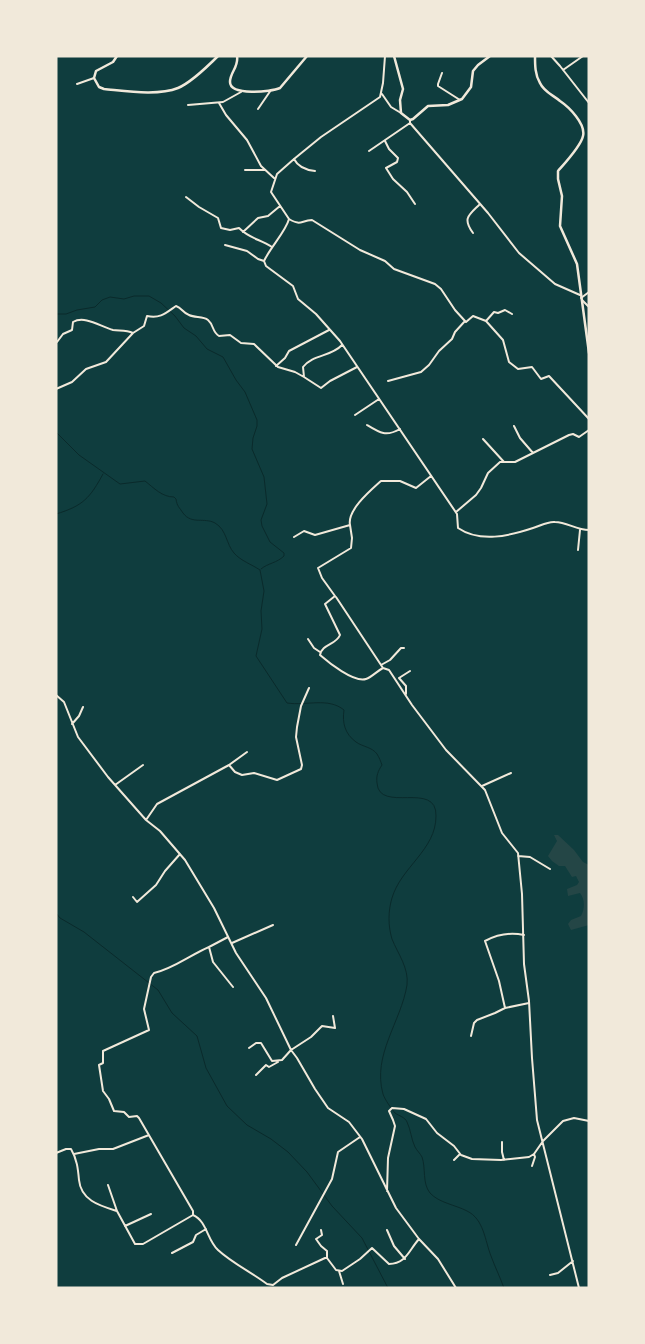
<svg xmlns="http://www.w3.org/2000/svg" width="645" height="1344" viewBox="0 0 645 1344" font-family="'Sofia Sans Condensed',sans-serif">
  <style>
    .green { fill: #244646 }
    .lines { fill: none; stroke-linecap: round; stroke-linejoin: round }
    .stream { stroke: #0a2a2b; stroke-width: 1 }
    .minor { stroke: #f1e9da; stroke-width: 2 }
    .tertiary { stroke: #f1e9da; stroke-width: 2.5 }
  </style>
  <rect width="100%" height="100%" fill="#0f3d3e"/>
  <path class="green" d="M554,835H558L574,850L583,862L589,865V925L571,930L568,924L571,920L581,916C585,909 585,899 580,893L568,896L567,889L577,885L579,882L576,876L572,877L565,866H559L552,861L548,856L557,841Z"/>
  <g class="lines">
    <path class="stream" d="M56,314H66L77,310L95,307L102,300L110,297L124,299L134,296H149L161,303L175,316L184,328L196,336L207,349L223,357L236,380L245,392L257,420V426L253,438L252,449L264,477L267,504L261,520L262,526L270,542L284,553V556C277,563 268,563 261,569
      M56,432L79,455L120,484L145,481C154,488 162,497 174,497L176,499C177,506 179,507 183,513C192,525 204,517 215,523C227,530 226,544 234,553C241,561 251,564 260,570L264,591L261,611L262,629L256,656L287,703C307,706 328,697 344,710C342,723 345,734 356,742C363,747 372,747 377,754C379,757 381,762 382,765C378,771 376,776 377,783C379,814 437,780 436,816C436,850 401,867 392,898C388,911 388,926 392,939C398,954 409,968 407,985C401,1022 372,1055 383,1094C385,1100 391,1108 395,1113C399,1116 405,1117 407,1122C411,1130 411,1139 415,1147C417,1151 420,1153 422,1157C426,1168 422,1183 430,1193C439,1203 456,1205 467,1211C484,1219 485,1241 491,1256C495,1267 500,1277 504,1288
      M56,514C83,506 90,498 103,474
      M56,913L60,918L84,932L158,990L172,1013L197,1036L206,1068L227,1106L247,1125L271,1139L288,1152L307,1172L332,1206L362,1238L388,1288"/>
    <path class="minor" d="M385,56L383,83L380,97L321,137L294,159L277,174L271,192L289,219C301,226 300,221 312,220L360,250L385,261L394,269L435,284L441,289L455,310L465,321L455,332L452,339L439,351L429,365L421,372L388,381
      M551,56L560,66L589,103
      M563,70L583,56
      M442,73L438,84V86L460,100
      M77,84L94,78
      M382,94L391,107L401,113
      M219,103L226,115L247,140L261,166L274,178
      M188,105L223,102L241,92
      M258,109L271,90
      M410,120V123L488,213L519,253L555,284L580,295
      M385,141L389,149L398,158L397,162L386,168L393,179L407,192L415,204
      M369,151L410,123
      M294,159C298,167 306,170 315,171
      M245,170H264
      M186,197L199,207L218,218L221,228L230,230L239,228C250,239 260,239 272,247
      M243,232L258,218L268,216L280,206
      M473,233C462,218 469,215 480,204
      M225,245L247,251L258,259L264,261L266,266L293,286L298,299L316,314L340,341L457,514L458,528C480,543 509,536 533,528C540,526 548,521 555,522C567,522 576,530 589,530
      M264,261C270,248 286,231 289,219
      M581,298L589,292
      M582,300L589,307
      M512,314L505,310L498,313L494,312L486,321L503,340L509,362L518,369L532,367L541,379L549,376L589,419
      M466,322L473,316L486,321
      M57,342L63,334L72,330L73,322C85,315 101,327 113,330C119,331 126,330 133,333
      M276,366L285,358L289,351L329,330
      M304,377L321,388L330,381L357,367
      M56,389L72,382L86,369L106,362L133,333L144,326L147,316C160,319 166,313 176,306C182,308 183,313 189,315C195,318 203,316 208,320C214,325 212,332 219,336L230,335L241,343L254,344L278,367L295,372L304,377L303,367C313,354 331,357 342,345
      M355,415L379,399
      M367,425C380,433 386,437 400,429
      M514,426L520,438L533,453
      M483,439L504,462
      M456,512L476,495L481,488L488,473L500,462H515L569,435L573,434L579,437L589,430
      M350,525L352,538L351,548L318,568L322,578L335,596L325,604L340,635C336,645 322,644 320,655C328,662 354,683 366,679C372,677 377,671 383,668L389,670L412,705L446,750L485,790L502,833L518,853L522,894L524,964L529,1001L532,1058L537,1120L579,1288
      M294,537L304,531L315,535L350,525C347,510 371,490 381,481H400L416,488L431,476
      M578,550L580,530
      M336,597L383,668
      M308,639L314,648L320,652
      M381,665L390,660L401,648H404
      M406,694V686L399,678L410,671
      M56,695L64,702L78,737L108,777L146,820L160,831L185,860L214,908L236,953L266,998L291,1050L297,1058L315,1089L328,1108L349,1122L362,1139L396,1208L419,1239L438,1259L456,1288
      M72,724L79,716L83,707
      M229,765L247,752
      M115,785L143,765
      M482,786L511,773
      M146,820L157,804L229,765L235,772L242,775L254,773L277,780L301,769L302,765L296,737L297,727L301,706L309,688
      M518,856L530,857L550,869
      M133,897L137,902L156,885L165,871L180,854
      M228,937L209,947L213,962L233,987
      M232,943L273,925
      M209,947C190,955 173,969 154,973L151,977L144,1009L149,1030L103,1051V1063L99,1065L103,1091L109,1099L114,1111L124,1112L129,1117L137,1116L139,1118L193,1211V1215C207,1221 207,1240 218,1250C232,1263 251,1272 267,1284L273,1285L282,1278L325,1258H327L336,1270L342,1271L360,1259L372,1248L389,1264C406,1264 409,1250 419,1239
      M505,1008L499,981L485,941C498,934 510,932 524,935
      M471,1036L474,1023L477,1020L495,1013L505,1008L529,1003
      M249,1048L256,1043H261L272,1061L282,1060L291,1050L311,1037L322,1026L335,1028L333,1016
      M256,1075L266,1065L269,1067L278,1062
      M502,1142V1152L504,1160
      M56,1153L66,1149H71C77,1159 78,1169 79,1180C81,1201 101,1206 117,1211L135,1244H143L193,1215
      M74,1154L99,1149H113L149,1135
      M454,1160L460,1154
      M532,1166L535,1157L534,1154
      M108,1185L117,1211
      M387,1191L388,1158L395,1126L393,1120L389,1111L392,1108L404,1109L426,1119L437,1133L454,1146L461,1155L472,1159L501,1160L529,1157L534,1154L543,1141L563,1121L574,1118L589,1121
      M125,1226L151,1214
      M321,1230L322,1235L316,1239L321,1246L327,1251V1258
      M387,1230L394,1246L405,1259
      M296,1245L332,1179L338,1152L360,1137
      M172,1253L193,1242L196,1235L206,1229
      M339,1271L343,1284
      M550,1275L558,1273L573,1261"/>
    <path class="tertiary" d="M117,56L113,62L96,71L94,78L99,87L104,89C126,91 158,96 178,88C190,83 208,66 218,56
      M237,56C239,67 230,72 230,82C230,96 271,92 280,88L307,56
      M394,56L403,89L400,100L401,113L410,120L413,119L428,106L448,105L462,99L471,87L473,71L478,65L490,56
      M535,56C535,65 535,75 540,83C544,92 553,95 560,101C569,107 586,124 583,136C581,146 565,163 558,171V179L562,196L560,226L577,264L589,353"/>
  </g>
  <rect width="645" height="1344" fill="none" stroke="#f1e9da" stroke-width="115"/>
</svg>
